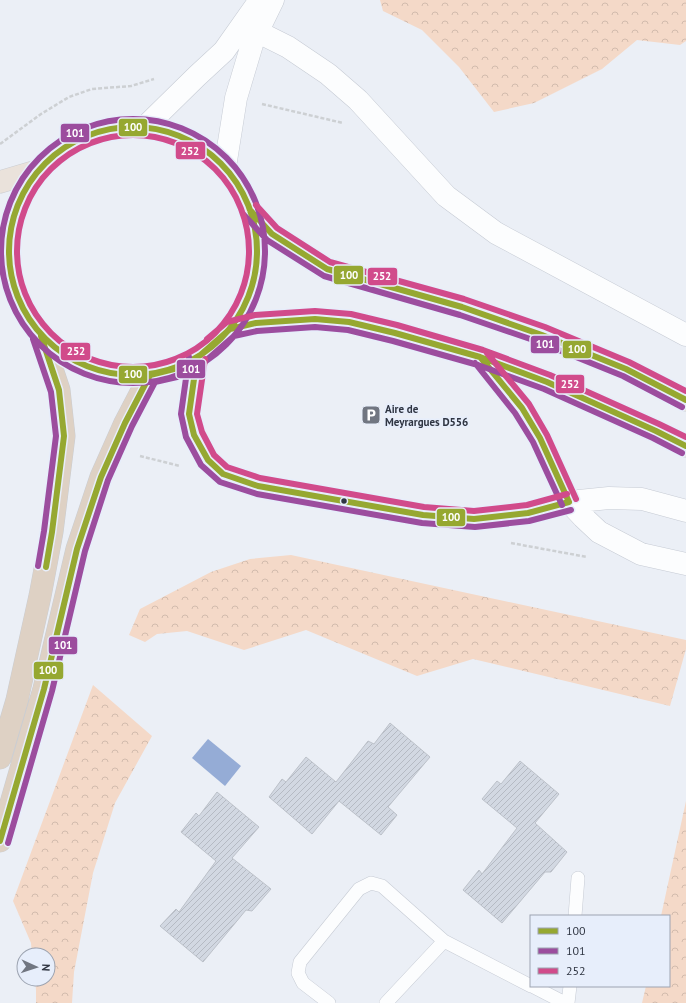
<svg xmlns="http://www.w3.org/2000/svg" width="686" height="1003" viewBox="0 0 686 1003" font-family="'PT Sans',sans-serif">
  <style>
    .forest { fill: url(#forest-crowns) }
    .water { fill: #95acd6 }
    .building { fill: url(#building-hatch); stroke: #bcc1c9 }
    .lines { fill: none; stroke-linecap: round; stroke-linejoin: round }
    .lane-casing { stroke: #c6cbd4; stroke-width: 14 }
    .street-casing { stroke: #c6cbd4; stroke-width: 23 }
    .primary-casing { stroke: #cacdd2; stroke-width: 23 }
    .highway-casing { stroke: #cacdd2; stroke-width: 23 }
    .path { stroke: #cdd0d3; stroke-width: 2.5; stroke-dasharray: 4 2; stroke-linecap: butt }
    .lane { stroke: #fcfdfe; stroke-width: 13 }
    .street { stroke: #fcfdfe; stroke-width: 22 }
    .primary { stroke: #eae2db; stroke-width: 22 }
    .highway { stroke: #ded1c4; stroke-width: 22 }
    .bus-1-casing { stroke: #e7eefb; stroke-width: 9 }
    .bus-2-casing { stroke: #e7eefb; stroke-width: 9 }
    .bus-3-casing { stroke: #e7eefb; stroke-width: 9 }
    .bus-1 { stroke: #96a831; stroke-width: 6 }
    .bus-2 { stroke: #9c4d9e; stroke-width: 6 }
    .bus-3 { stroke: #d14b8b; stroke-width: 6 }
    .bus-dot { fill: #2f3542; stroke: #e7eefb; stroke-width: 1.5 }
    .labels { text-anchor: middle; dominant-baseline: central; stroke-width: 3.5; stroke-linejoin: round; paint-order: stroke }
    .poi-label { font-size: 11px; font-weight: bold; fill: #2f3542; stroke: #e7eefb; text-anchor: start }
    .line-badge { stroke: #e7eefb; stroke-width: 1.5 }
    .badge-label { font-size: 11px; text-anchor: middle; font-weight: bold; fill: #fff }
  </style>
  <defs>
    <pattern id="forest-crowns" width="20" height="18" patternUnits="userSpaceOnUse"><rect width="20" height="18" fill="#f4d9c8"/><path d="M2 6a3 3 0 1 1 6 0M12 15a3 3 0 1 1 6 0" fill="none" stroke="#d2bbad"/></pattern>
    <pattern id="building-hatch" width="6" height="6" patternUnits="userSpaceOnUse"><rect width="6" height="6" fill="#d2d8e2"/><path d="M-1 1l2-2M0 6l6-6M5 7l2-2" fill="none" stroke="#b5bac3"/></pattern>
  </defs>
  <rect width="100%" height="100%" fill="#ebeff6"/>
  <path class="forest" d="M380,0H686V41L680,45L637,40L602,69L534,103L494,112L459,67L422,30L383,11Z
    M291,555L686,640V649L670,706L473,659L417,676L306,630L244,650L187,631L157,634L145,642L129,635L140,609L211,572L250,559Z
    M93,685L152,736L115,803L93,873L74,972L72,1003H36V990L35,979H48V955H32L31,943L13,901Z
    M686,801V1003H642L646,986H669V916H661Z"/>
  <path class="water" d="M208,739L241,766L225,786L192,758Z"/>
  <path class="building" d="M390,723L430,757L388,807L397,815L381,835L339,801L312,834L269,797L282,779L286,782L306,757L336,782L368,741L374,744Z
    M520,761L559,794L535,823L567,852L551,872H545L502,923L463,890L479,870L482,874L517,828L482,799L497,781L501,784Z
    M217,792L259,827L232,858L271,889L252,911L246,910L203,962L160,926L176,909L179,912L216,861L181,832L196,813L199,816Z"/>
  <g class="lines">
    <defs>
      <path id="lane" d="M575,916L578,878
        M532,986L565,1003
        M329,1003L303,983L298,973L300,962L359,889L371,883L382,886L444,941L531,986
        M386,1003L444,941
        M568,1003L570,986"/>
      <path id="street" d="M258,32L288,47L328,74L358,100L446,196L496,233L686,335
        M145,127L197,76L224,51L260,0
        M225,167L236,98L253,41L273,0
        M480,357L522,408L540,438L569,502L583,517L599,532L641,554L686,564
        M197,358L189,414L194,435L208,460L223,474L258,486L423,515L474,519L528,513L569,502L609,498L642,499L686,511"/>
      <path id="primary" d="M9 251a124 124 0 1 1 248 0a124 124 0 1 1-248 0Z
        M0,182L37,171
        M251,211L272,234L327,269L462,307L542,335L626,369L686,400
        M230,329L256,323L315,319L349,322L395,333L480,357L547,382L656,431L686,446"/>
      <path id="highway" d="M0,758L17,700L40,596L52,532L64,436L59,390L41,336
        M0,841L44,689L77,549L101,477L125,423L150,375"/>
    </defs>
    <use href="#lane" class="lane-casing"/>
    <use href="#street" class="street-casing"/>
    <use href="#primary" class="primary-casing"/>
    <use href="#highway" class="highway-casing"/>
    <path class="path" d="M262,104L343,123
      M0,144L41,114L69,97L92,89L131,86L154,79
      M140,456L180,466
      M511,543L587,557"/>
    <use href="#lane" class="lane"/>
    <use href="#street" class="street"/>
    <use href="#primary" class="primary"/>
    <use href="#highway" class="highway"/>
    <defs>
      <path id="bus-1" d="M9 251a124 124 0 1 1 248 0a124 124 0 1 1-248 0Z
        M250,210L272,234L327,269L462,307L542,335L626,369L686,400
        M41,336L59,390L64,436L52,532L46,567
        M197,358L189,414L194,435L208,460L223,474L258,486L423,515L474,519L528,513L569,502
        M481,358L522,408L540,438L569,502
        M0,841L44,689L77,549L101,477L125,423L150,375L174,369L197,358L230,329L256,323L315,319L349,322L395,333L480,357L547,382L656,431L686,446"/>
      <path id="bus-2" d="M1 251a132 132 0 1 1 264 0a132 132 0 1 1-264 0Z
        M244,215L267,240L324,276L460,315L539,342L623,376L682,407
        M33,339L51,392L56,436L44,531L38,566
        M189,357L181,414L186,437L201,465L220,482L257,494L422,523L475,527L529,521L571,510
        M475,363L515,413L533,442L562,505
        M8,843L52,691L85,551L108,480L132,426L155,382L177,377L201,365L234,336L257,331L315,327L348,330L393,341L478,365L544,389L653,438L682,453"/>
      <path id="bus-3" d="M17 251a116 116 0 1 1 232 0a116 116 0 1 1-232 0Z
        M256,205L277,228L330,262L464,299L545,327L629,362L686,391
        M207,339L227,322L255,315L315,311L351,314L397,325L483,350L550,375L659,424L686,437
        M487,353L529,404L547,435L576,499
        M205,359L197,414L202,432L214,455L227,467L260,478L424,507L474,511L527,505L567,494"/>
    </defs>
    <use href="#bus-1" class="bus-1-casing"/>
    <use href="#bus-2" class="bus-2-casing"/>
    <use href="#bus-3" class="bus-3-casing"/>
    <use href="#bus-1" class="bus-1"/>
    <use href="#bus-2" class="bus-2"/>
    <use href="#bus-3" class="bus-3"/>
  </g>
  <defs>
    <symbol id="parking-square" viewBox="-11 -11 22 22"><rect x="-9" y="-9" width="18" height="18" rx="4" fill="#717681" stroke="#e7eefb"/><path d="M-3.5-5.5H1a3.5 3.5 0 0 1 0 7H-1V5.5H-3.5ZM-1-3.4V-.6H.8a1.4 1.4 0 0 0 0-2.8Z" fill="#fff"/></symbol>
  </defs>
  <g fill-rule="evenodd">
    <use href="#parking-square" x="360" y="404" width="22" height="22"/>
  </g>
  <circle class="bus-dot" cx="344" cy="501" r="3.5"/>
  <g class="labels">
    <g class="poi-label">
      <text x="385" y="409">Aire de<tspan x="385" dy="13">Meyrargues D556</tspan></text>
    </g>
  </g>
  <g class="line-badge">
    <rect x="118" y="118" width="30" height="19" rx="4" fill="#96a831"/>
    <rect x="60" y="123" width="30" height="20" rx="4" fill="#9c4d9e"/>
    <rect x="175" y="141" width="31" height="19" rx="4" fill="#d14b8b"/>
    <rect x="333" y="265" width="31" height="20" rx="4" fill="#96a831"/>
    <rect x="367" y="267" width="31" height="19" rx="4" fill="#d14b8b"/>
    <rect x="530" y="335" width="30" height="19" rx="4" fill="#9c4d9e"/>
    <rect x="562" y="340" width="30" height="19" rx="4" fill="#96a831"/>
    <rect x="60" y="342" width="31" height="19" rx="4" fill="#d14b8b"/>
    <rect x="176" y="359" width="30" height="20" rx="4" fill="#9c4d9e"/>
    <rect x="118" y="365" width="30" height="19" rx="4" fill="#96a831"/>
    <rect x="555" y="374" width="30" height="20" rx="4" fill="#d14b8b"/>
    <rect x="436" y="508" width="30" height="19" rx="4" fill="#96a831"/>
    <rect x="48" y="636" width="30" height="19" rx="4" fill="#9c4d9e"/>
    <rect x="33" y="661" width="31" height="19" rx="4" fill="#96a831"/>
  </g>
  <g class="badge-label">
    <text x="133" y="131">100</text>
    <text x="75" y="137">101</text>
    <text x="190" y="155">252</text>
    <text x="349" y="279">100</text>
    <text x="382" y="280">252</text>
    <text x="545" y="348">101</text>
    <text x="577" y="353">100</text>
    <text x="76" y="355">252</text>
    <text x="191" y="373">101</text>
    <text x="133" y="378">100</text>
    <text x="570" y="388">252</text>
    <text x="451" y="521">100</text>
    <text x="63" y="649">101</text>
    <text x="48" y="674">100</text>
  </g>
  <rect x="530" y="915" width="140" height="72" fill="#e7eefb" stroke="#9da4b1"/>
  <rect x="538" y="928" width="20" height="6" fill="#96a831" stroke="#9da4b1"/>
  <text x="566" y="935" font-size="12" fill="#2f3542">100</text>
  <rect x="538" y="948" width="20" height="6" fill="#9c4d9e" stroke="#9da4b1"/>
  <text x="566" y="955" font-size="12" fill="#2f3542">101</text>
  <rect x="538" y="968" width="20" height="6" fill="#d14b8b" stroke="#9da4b1"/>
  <text x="566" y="975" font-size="12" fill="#2f3542">252</text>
  <g transform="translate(36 967) rotate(93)"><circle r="19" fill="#e7eefb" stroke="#9da4b1"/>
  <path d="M0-3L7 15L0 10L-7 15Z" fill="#717681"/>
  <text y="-6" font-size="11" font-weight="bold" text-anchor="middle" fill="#2f3542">N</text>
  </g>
</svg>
